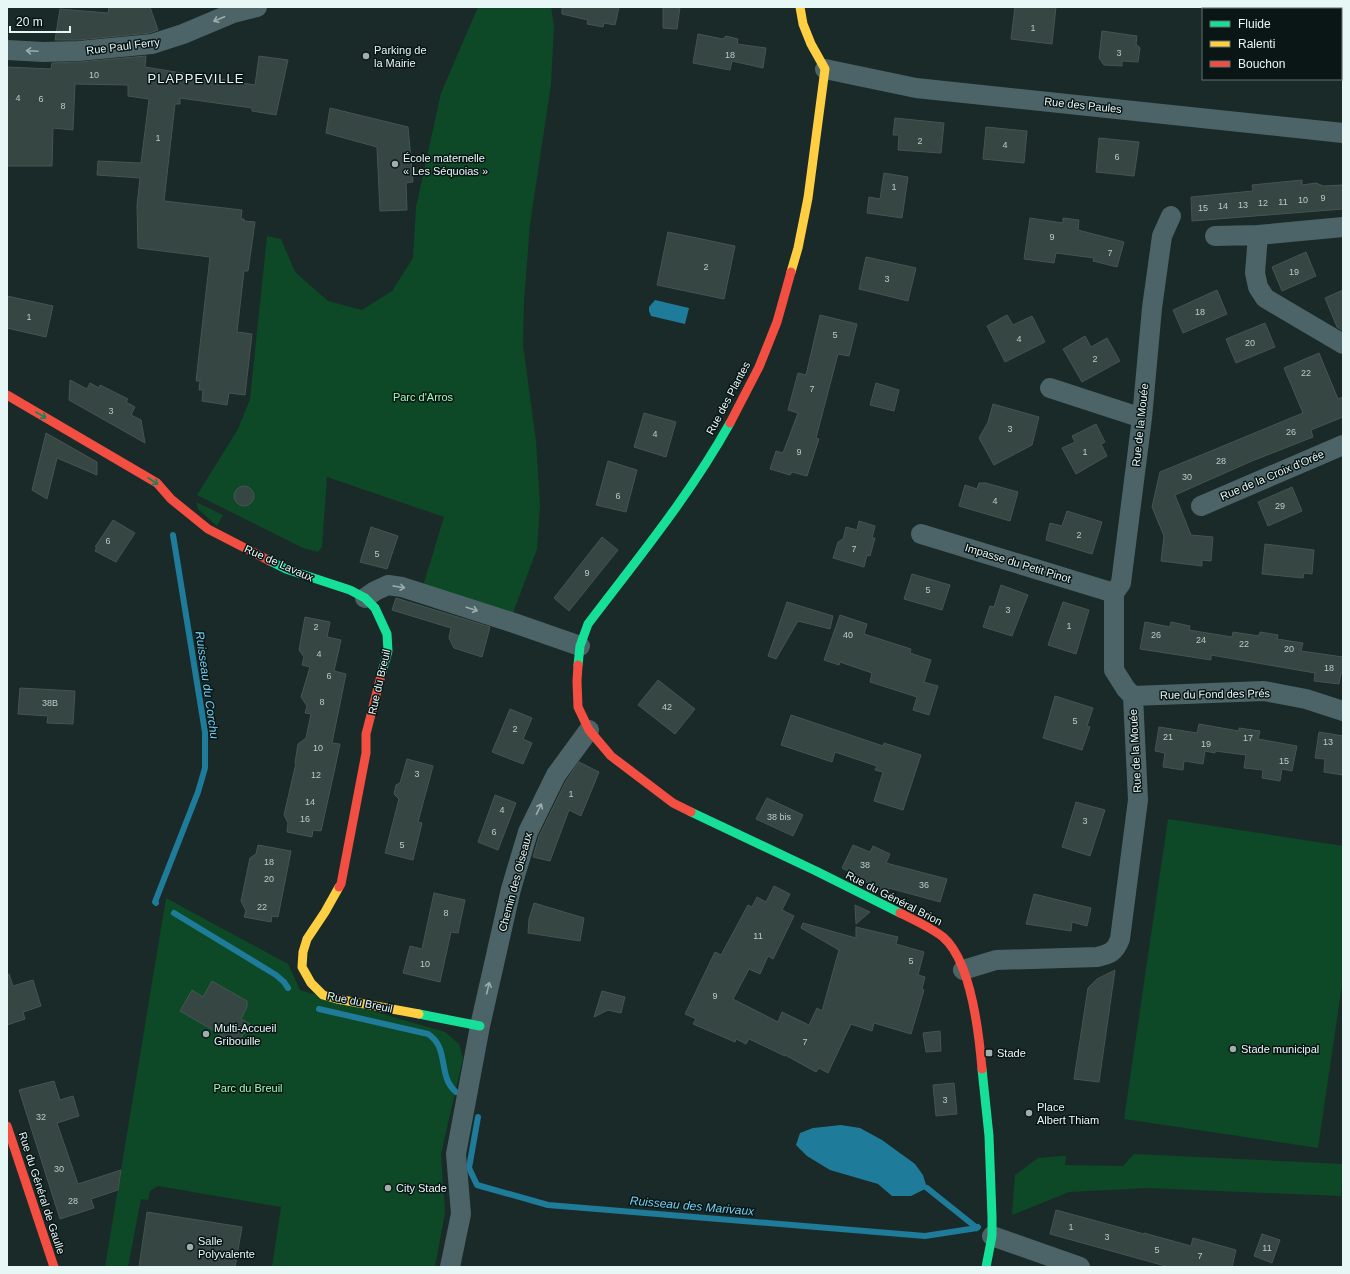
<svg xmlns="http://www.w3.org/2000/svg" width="1350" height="1274" viewBox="0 0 1350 1274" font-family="Arial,sans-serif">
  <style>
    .green { fill: #0d4926 }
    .water { fill: #1f7b9a }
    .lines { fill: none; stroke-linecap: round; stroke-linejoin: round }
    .stream { stroke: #1f7b9a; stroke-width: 6 }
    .building { fill: #354643; stroke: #475451 }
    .street { stroke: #4c6467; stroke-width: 20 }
    .fast { stroke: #16e098; stroke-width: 9 }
    .slow { stroke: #ffcf43; stroke-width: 9 }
    .jam { stroke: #f24e42; stroke-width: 9 }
    .oneway { stroke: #9aaeae }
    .oneway2 { stroke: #11855d }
    .poi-dot { fill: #9fafae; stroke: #0a1615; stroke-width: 1.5 }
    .labels { text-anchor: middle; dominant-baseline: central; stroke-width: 3; stroke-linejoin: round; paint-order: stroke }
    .number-label { font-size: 9px; fill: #bacbc9 }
    .street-label { font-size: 11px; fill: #e7f7f6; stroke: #0a1615 }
    .poi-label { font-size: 11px; fill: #e7f7f6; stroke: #0a1615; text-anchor: start }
    .park-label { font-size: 11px; fill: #9cfab6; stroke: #0a1615 }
    .water-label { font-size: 12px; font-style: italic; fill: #71d0f5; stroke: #0a1615 }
    .quarter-label { font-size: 13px; letter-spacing: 1px; fill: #e7f7f6; stroke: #0a1615 }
  </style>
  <rect width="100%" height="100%" fill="#1a2a28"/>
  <path class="green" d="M478,7H551L554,26L551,84L530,224L524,300L523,345L536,441L540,505L537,549L513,613L423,586L444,517L327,477L322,547L318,552L303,548L197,495L238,429L250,399L267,236L281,239L295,272L328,301L362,310L392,291L413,258L416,207L441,93Z
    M196,502L223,515L217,526L198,509Z
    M1168,819L1343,846V978L1318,1148L1124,1119Z
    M166,898L288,964L300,990L445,1032L459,1044L463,1058L441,1154L445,1213L435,1267H272L281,1207L158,1186L150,1191L148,1200L141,1199L128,1267H105Z
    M1134,1154L1343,1164L1341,1196L1147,1188L1069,1192L1012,1215L1015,1175L1038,1158L1062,1156H1066L1065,1165L1123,1166Z"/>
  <path class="water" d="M655,300L689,308L685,324L651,316L649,311V307Z
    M841,1125L860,1128L882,1140L915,1164L923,1175L927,1188L911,1196H892L878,1184L830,1170L807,1156L796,1145L800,1133L813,1128Z"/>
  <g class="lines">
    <path class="stream" d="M156,903L155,902L198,792L205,768V732L173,535
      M174,913L276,975L284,982L288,988
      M319,1009L428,1034C450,1048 437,1076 456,1092
      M478,1117L469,1168L477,1185L548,1205L925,1236L977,1228
      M927,1188L977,1228L978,1227"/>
  </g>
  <path class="building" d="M109,7H150L158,30L150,33L78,40H55L60,9L108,13Z
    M562,7H619L615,25L604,23L603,27L587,24L588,20L562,14Z
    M663,7H680L677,29L663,28Z
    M1015,7H1056L1052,44L1011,39Z
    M1102,31L1137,36L1136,44L1140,48L1138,62L1122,61V66L1104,65L1099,58Z
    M698,34L723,39L726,36L738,39L737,44L766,48L763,68L732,61L730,70L693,63Z
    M146,56L145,67L255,85L259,56L288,60L276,115L252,111V108L180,98V104H175L164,201L242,210L241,219H244V221L255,222L248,271H244L237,332L252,334L245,395L229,393L227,405L202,401L203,390H199L200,381H196L210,257L138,248L137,206L140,178L97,175L98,161L141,163L149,99L128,96V85L75,84L73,130L53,128L52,166H7V67L51,69L52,63L80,62Z
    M330,108L408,127L413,182L406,183L407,210L380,211L377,147L326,133Z
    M895,118L944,123L941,153L898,150L899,135H893Z
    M986,127L1027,131L1024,163L983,159Z
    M1099,138L1139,142L1134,176L1096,172Z
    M884,173L908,177L902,218L867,213L869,197L880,199Z
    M1302,180V185L1316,183L1323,186L1343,185V209L1192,221L1191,197L1253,191L1252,185Z
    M1030,218L1063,223V218L1079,220L1078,230L1124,242L1117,267L1093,261L1094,258L1056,253L1054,263L1024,259Z
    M668,232L735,246L724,299L657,285Z
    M1306,252L1316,276L1282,291L1272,267Z
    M866,257L916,268L908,301L859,289Z
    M1217,290L1227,314L1183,333L1173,310Z
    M1343,290V331L1337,327L1325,298Z
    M7,296L53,306L46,337L7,328Z
    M820,315L857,324L849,356L838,354L816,438L819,439L807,476L792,472L790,475L770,469L776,451L783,453L798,413L788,410L798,373L806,375Z
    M1007,315L1013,325L1032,316L1045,342L1005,362L987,326Z
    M1265,323L1275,347L1236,363L1226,339Z
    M1085,336L1091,347L1107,338L1120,361L1082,382L1063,349Z
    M1319,353L1338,399L1343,397V417L1311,430L1313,437L1252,461L1175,495L1191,535L1213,537L1211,561L1202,560V566L1161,561L1164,536L1152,507L1160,472L1303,413L1284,368Z
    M70,380L87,389L90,383L99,388L100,385L128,399L126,402L135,407L131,415L141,420L145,443L69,400Z
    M876,383L899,390L894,411L870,405Z
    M993,404L1039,417L1032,445L994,465L979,438L988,422Z
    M644,413L676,422L666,457L634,447Z
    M1096,424L1105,442L1101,444L1107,456L1076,474L1062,448L1075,442L1072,436Z
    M46,433L97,462V475L57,458L47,499L32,490Z
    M608,461L637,470L626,512L596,505Z
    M979,483H986L1018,492L1010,521L959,506L965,485L977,489Z
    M234 496a10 10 0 1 1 20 0a10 10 0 1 1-20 0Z
    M1292,487L1302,511L1268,526L1258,502Z
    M1067,511L1102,522L1092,554L1046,540L1050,523L1062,526Z
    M113,520L135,533L116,562L95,551L97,547H95Z
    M859,521L875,526L872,538H875L870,556L867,555L864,567L833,558L838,542L843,539L846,527L857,530Z
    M371,527L398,536L387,569L360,562Z
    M602,537L618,550L569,611L554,598Z
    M1265,544L1314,550L1312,574L1304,573L1303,578L1262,574Z
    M912,574L950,585L942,610L904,599Z
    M1001,585L1028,595L1012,636L983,627L990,606L994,607Z
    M396,598L490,627L482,657L454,648L449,638L451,628L392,610Z
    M787,602L833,616L830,629L798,621L776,659L768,656Z
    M1063,602L1089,610L1076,654L1048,645Z
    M840,615L867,624L864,634L911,649L910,653L931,660L924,682L938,686L929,715L913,710L917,697L870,682L872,673L840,662L839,665L824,660Z
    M305,617L330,622L327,637L341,640L334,671L346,674L332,743L340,744L335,768L321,831L313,830L312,837L287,832L288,823L284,815L296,763H295L298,744L306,738L311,714L305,713L307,706L301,697L310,667L302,665L304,657L299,650Z
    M1145,622L1170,627L1171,622L1190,626L1189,630L1232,637L1233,632L1259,636L1260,632L1278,635L1277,639L1303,643L1301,651L1343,657V674L1341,673L1339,684L1314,681L1315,673L1211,655V660L1140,649Z
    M658,680L695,709L675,734L638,705Z
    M20,688L75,691L73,724L47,723L48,716L18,714Z
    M1055,696L1093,708L1087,726L1090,727L1082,750L1043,738Z
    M510,709L532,718L523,739L532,743L523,764L492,752Z
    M791,715L883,746L884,743L921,755L903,810L874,801L883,772L875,770L877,766L835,752L832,762L781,745Z
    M1199,724L1239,731V728L1260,731L1258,739L1297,746L1292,771L1282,769L1280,781L1262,778L1263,770L1244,768L1246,755L1215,751V753L1205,751L1203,764L1184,761L1183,770L1163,767L1165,753L1155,751L1159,727L1197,733Z
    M1319,732L1343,736V775L1324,772L1325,759L1315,758Z
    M407,759L433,766L418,822L422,823L413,860L385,853L399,799L394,794L396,785L400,783Z
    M579,762L599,772L581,816L569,810L550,861L533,857L539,836L566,781Z
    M495,795L516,803L498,850L478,842Z
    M767,798L803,815L793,836L756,819Z
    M1076,802L1105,810L1090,856L1062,847Z
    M258,845L291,851L278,917L272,916L271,922L244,917L246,911L241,901L250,858L256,854Z
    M853,845L870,852L873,846L890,854L886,863L947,879L940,902L889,888L888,893L854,876V874L842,868Z
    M774,886L790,894L782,910L794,916L773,959L768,956L760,974L749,969L733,999L778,1022L782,1012L809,1025L817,1008L822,1011L839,950L801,928L803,923L856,938V927L898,937L896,944L924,952L918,975L925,977L922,989L924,990L911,1034L874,1023L872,1031L851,1024L828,1073L819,1068L816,1072L785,1055V1056L749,1039L746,1044L736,1039L735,1042L693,1024L696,1019L685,1014L715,952L721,955L748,905L752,907L757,897L766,902Z
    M434,893L465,900L458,933L451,932L440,982L403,973L410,946L422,949Z
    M1034,894L1091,908L1087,926L1072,922L1071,931L1026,924Z
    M534,903L584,918L580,941L528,933L529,919Z
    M855,905L870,912L856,924Z
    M1115,970L1099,1082L1074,1079L1088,988L1097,979Z
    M9,974L13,986L33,980L41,1006L23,1012L25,1019L7,1025V975Z
    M212,981L247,1001V1007L241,1019L250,1024L237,1044L180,1011L192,990L203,997Z
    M602,991L625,997L621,1013L608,1010L594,1017Z
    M940,1031L941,1051L926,1052L923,1033Z
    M54,1081L60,1100L73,1096L79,1116L57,1123L78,1184L121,1170L118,1190L91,1199L94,1208L60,1219L19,1090Z
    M954,1083L957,1114L936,1116L933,1085Z
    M1056,1210L1144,1234V1233L1191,1246L1193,1238L1236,1250L1232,1267H1169L1050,1234Z
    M147,1212L242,1227L235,1267H139Z
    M1262,1234L1280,1240L1272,1263L1254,1256Z"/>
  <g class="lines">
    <path class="street" d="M7,50L43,52L79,51L152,44L183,34L233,13L257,7
      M825,69L916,88L1343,133
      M1258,235L1255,273L1258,287L1265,298L1343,344
      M1215,236L1258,235L1343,227
      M1050,388L1142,418
      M1201,506L1343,445
      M921,534L1114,593
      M365,598L375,591L388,585L402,587L514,623L580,646
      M1133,696L1264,691L1306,699L1343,711
      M963,970L996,960L1097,957C1110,954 1115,952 1120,939L1138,800L1133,696L1126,689L1114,670V593L1121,583L1142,418L1152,308L1162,236L1171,216
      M992,1236L1080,1267
      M450,1267L461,1214L456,1154L480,1026L511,889L528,832L556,775L589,730"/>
    <path class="fast" d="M270,561L286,569L350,590L365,598L375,608L387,634L388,651L382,672
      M578,665L580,646L588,624C638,558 690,495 730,423
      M691,812L816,871L900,913
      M419,1014L480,1026
      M982,1069L989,1136L992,1217V1236L986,1267"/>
    <path class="slow" d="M791,272L798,248L808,198L825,69L811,44L803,24L800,7
      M339,887L325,912L307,939L303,952L302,967L311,983L323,995L337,999L419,1014"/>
    <path class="jam" d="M7,395L157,483L171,499L208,529L270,561
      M730,423L759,367L777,322L791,272
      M578,665L577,681L578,707L589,730L611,756L673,803L691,812
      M339,887L341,884L366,753V734L382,672
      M900,913C914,920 930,927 943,937C971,961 979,1033 982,1069
      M7,1126L54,1267"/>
  </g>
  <defs><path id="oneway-shaft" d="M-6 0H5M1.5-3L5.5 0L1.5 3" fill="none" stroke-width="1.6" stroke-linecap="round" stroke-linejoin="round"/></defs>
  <g class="oneway">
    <use href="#oneway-shaft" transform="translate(219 19) rotate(157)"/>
    <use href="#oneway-shaft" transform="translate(32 51) rotate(-177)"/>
    <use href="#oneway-shaft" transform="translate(399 587) rotate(9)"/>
    <use href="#oneway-shaft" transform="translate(472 609) rotate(18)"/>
    <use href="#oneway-shaft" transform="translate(539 809) rotate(-64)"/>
    <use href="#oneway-shaft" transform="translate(488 988) rotate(-77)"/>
  </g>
  <g class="oneway2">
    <use href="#oneway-shaft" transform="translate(41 415) rotate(30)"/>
    <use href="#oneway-shaft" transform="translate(153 481) rotate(33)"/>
  </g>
  <g class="poi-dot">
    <circle cx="366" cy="56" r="4"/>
    <circle cx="395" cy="164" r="4"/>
    <circle cx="206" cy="1034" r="4"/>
    <circle cx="1233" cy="1049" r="4"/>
    <rect x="985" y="1049" width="8" height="8" rx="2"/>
    <circle cx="1029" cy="1113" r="4"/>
    <circle cx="388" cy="1188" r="4"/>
    <circle cx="190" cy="1247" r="4"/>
  </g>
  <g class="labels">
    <g class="number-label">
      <text x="1033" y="28">1</text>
      <text x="1119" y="53">3</text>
      <text x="730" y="55">18</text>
      <text x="94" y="75">10</text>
      <text x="18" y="98">4</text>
      <text x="41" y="99">6</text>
      <text x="63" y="106">8</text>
      <text x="158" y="138">1</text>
      <text x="920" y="141">2</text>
      <text x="1005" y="145">4</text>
      <text x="1117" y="157">6</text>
      <text x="894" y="187">1</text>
      <text x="1323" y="198">9</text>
      <text x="1303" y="200">10</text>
      <text x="1283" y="202">11</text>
      <text x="1263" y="203">12</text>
      <text x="1243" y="205">13</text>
      <text x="1223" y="206">14</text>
      <text x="1203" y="208">15</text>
      <text x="1052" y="237">9</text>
      <text x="1110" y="253">7</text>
      <text x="706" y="267">2</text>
      <text x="1294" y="272">19</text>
      <text x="887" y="279">3</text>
      <text x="1200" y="312">18</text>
      <text x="29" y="317">1</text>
      <text x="835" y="335">5</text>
      <text x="1019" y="339">4</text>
      <text x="1250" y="343">20</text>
      <text x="1095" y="359">2</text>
      <text x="1306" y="373">22</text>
      <text x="812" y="389">7</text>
      <text x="111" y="411">3</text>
      <text x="1010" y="429">3</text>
      <text x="1291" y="432">26</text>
      <text x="655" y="434">4</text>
      <text x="799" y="452">9</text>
      <text x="1085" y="452">1</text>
      <text x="1221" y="461">28</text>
      <text x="1187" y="477">30</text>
      <text x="618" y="496">6</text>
      <text x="995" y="501">4</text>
      <text x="1280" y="506">29</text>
      <text x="1079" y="535">2</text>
      <text x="108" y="541">6</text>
      <text x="854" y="549">7</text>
      <text x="377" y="554">5</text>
      <text x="587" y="573">9</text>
      <text x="928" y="590">5</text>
      <text x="1008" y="610">3</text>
      <text x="1069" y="626">1</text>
      <text x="316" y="627">2</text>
      <text x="848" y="635">40</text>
      <text x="1156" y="635">26</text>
      <text x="1201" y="640">24</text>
      <text x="1244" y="644">22</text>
      <text x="1289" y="649">20</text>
      <text x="319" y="654">4</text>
      <text x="1329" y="668">18</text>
      <text x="329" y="676">6</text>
      <text x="322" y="702">8</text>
      <text x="50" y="703">38B</text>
      <text x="667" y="707">42</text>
      <text x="1075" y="721">5</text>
      <text x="515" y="729">2</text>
      <text x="1168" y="737">21</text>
      <text x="1248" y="738">17</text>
      <text x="1328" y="742">13</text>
      <text x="1206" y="744">19</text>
      <text x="318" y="748">10</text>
      <text x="1284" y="761">15</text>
      <text x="417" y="774">3</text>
      <text x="316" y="775">12</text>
      <text x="571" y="794">1</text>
      <text x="310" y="802">14</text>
      <text x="502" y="810">4</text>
      <text x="779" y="817">38 bis</text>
      <text x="305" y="819">16</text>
      <text x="1085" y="821">3</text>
      <text x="494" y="832">6</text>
      <text x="402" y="845">5</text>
      <text x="269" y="862">18</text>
      <text x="865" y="865">38</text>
      <text x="269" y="879">20</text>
      <text x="924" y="885">36</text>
      <text x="262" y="907">22</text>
      <text x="446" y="913">8</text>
      <text x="758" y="936">11</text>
      <text x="911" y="961">5</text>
      <text x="425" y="964">10</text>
      <text x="715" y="996">9</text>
      <text x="805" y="1042">7</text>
      <text x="945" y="1100">3</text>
      <text x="41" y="1117">32</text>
      <text x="59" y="1169">30</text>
      <text x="73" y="1201">28</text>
      <text x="1071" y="1227">1</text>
      <text x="1107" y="1237">3</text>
      <text x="1267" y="1248">11</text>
      <text x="1157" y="1250">5</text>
      <text x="1200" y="1256">7</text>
    </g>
    <g class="street-label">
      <text transform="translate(123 46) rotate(-7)">Rue Paul Ferry</text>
      <text transform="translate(1083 105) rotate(6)">Rue des Paules</text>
      <text transform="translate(728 398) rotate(-62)">Rue des Plantes</text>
      <text transform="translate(1140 425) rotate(-84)">Rue de la Mouée</text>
      <text transform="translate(1272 475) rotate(-23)">Rue de la Croix d'Orée</text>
      <text transform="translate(279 563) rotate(24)">Rue de Lavaux</text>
      <text transform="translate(1018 563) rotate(17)">Impasse du Petit Pinot</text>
      <text transform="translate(379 682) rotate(-77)">Rue du Breuil</text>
      <text transform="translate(1215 694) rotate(-1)">Rue du Fond des Prés</text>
      <text transform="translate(1135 751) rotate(-93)">Rue de la Mouée</text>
      <text transform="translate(515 882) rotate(-75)">Chemin des Oiseaux</text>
      <text transform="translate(894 898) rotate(27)">Rue du Général Brion</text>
      <text transform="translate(360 1002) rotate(12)">Rue du Breuil</text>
      <text transform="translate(42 1193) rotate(72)">Rue du Général de Gaulle</text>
    </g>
    <g class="poi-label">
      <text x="374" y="50">Parking de<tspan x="374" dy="13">la Mairie</tspan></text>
      <text x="403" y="158">École maternelle<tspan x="403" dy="13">« Les Séquoias »</tspan></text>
      <text x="214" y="1028">Multi-Accueil<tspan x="214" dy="13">Gribouille</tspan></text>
      <text x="1241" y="1049">Stade municipal</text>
      <text x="997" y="1053">Stade</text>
      <text x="1037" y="1107">Place<tspan x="1037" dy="13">Albert Thiam</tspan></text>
      <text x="396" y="1188">City Stade</text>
      <text x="198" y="1241">Salle<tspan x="198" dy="13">Polyvalente</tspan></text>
    </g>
    <g class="park-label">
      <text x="423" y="397">Parc d'Arros</text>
      <text x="248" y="1088">Parc du Breuil</text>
    </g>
    <g class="water-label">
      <text transform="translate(207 685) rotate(82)">Ruisseau du Corchu</text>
      <text transform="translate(692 1206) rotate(5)">Ruisseau des Marivaux</text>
    </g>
    <g class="quarter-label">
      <text x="196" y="78">PLAPPEVILLE</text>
    </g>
  </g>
  <rect width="1350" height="1274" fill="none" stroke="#e7f7f6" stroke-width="16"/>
  <rect x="1202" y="8" width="140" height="72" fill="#0a1615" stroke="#62706f"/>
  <rect x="1210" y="21" width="20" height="6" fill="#16e098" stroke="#62706f"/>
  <text x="1238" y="28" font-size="12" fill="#e7f7f6">Fluide</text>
  <rect x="1210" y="41" width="20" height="6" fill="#ffcf43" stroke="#62706f"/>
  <text x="1238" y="48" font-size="12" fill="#e7f7f6">Ralenti</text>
  <rect x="1210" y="61" width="20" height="6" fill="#f24e42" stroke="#62706f"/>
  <text x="1238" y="68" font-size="12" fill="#e7f7f6">Bouchon</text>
  <path d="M10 26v6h60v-6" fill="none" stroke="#e7f7f6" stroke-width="2"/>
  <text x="16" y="26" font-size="12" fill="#e7f7f6" stroke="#0a1615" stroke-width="3" paint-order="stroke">20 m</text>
</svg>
